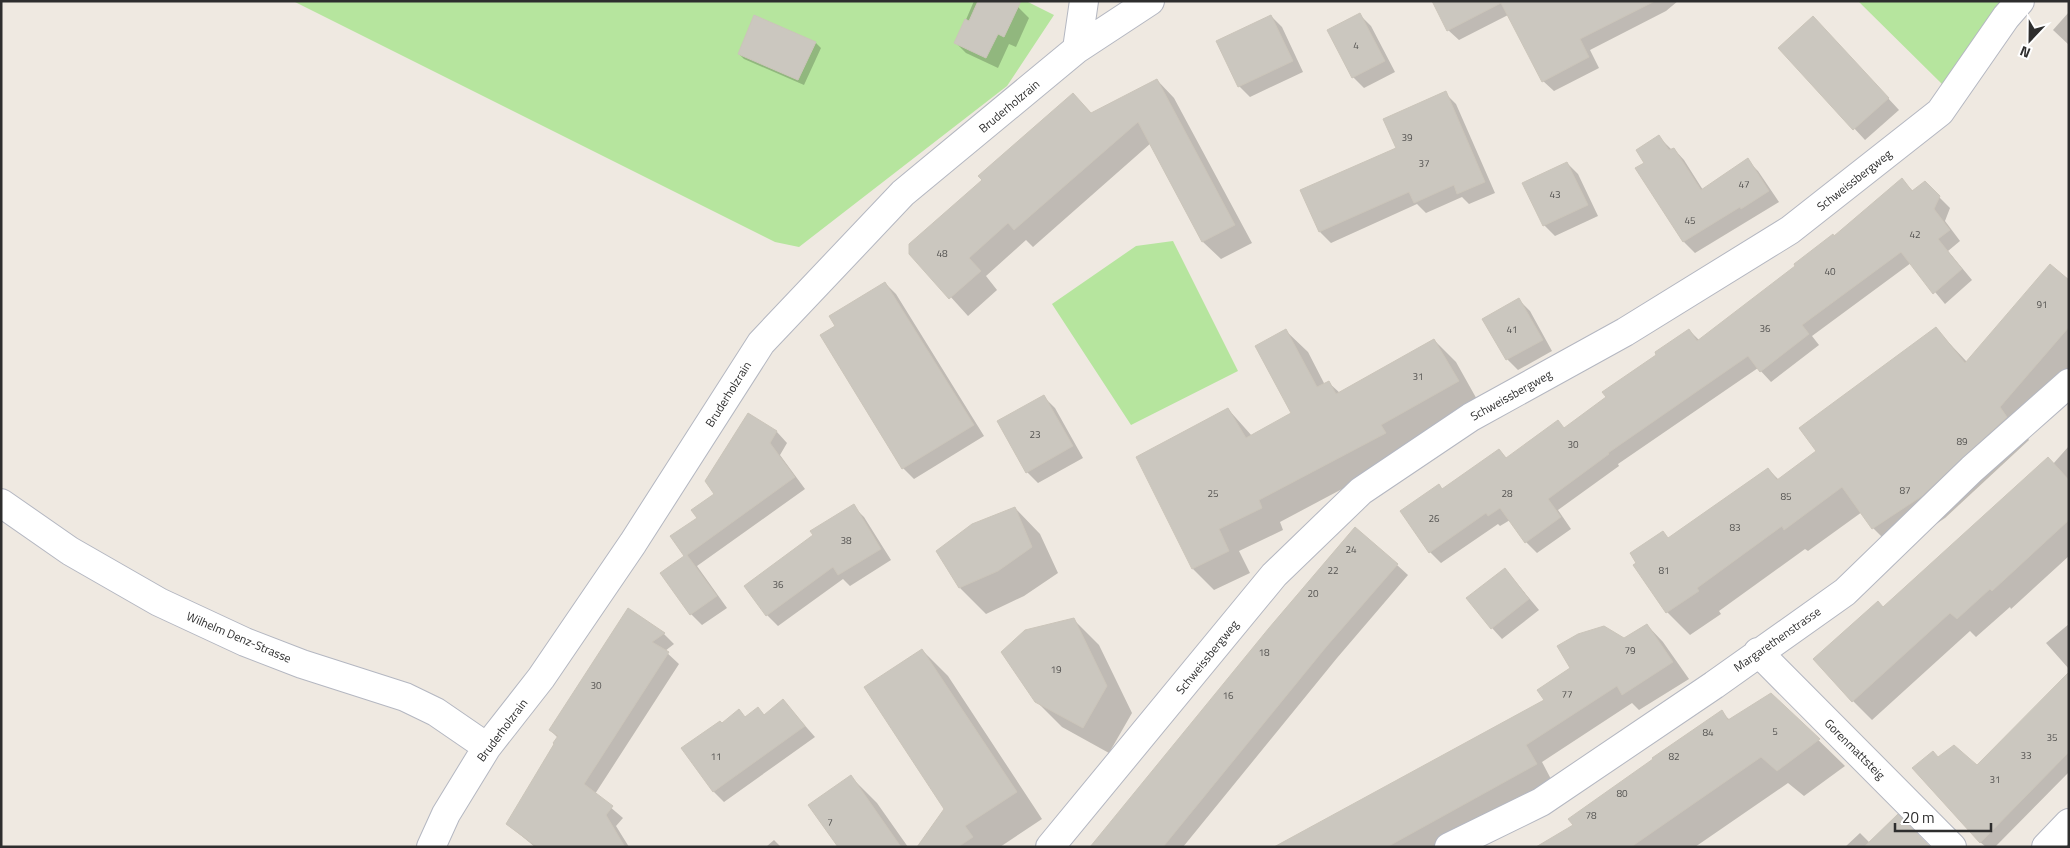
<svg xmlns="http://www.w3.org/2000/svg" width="2070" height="848" viewBox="0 0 2070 848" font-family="'Titillium Web',sans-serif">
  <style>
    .green { fill: #b6e59e }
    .shadow { fill: #0003 }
    .building { fill: #cbc7bf; stroke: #cbc5ba }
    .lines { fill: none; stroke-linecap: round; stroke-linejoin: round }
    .street-casing { stroke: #b4b7c1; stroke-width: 30 }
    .secondary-casing { stroke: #b4b7c1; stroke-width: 30 }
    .street { stroke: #fff; stroke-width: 28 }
    .secondary { stroke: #fff; stroke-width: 28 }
    .labels { text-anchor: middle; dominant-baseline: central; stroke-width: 4; stroke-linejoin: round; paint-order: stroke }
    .number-label { font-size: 10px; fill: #555452 }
    .street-label { font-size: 12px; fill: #2e2e2e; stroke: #fff }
  </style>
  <rect width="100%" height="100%" fill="#efe9e1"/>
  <path class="green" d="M293,1H1026L1054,15L1007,86L799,247L775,242Z
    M1858,1H2006L1942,84Z
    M1173,241L1238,371L1131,425L1052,304L1136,246Z"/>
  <path class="shadow" d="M974,1H1006L1018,7L1029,18L1016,47L1009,44L998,68L966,53L956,43Z
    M1444,1H1678L1666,11L1590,50L1599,68L1554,91L1543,81L1508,15L1459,40L1448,30Z
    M2069,12V45L2053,30Z
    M1360,15L1371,26L1395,72L1364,88L1353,77Z
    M755,16L816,43L821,48L804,85L744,59L739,54Z
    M1271,16L1282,27L1303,72L1250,97L1239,86Z
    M1813,17L1899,110L1865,140L1780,48Z
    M1157,80L1174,98L1252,243L1221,259L1203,242L1151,143L1033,247L1026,240L986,276L997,290L968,316L911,253L1073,94L1092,114Z
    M1445,93L1456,104L1495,193L1469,204L1462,197L1426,213L1417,204L1331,243L1320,232L1302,191L1398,148Z
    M1659,137L1672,150L1674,149L1684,160L1703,190L1747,160L1758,171L1779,202L1695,253L1684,242L1637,168L1646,163Z
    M1567,163L1578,174L1598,216L1555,236L1544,225Z
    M1902,180L1913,191L1925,183L1950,208L1945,221L1960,241L1948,251L1972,280L1945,304L1911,263L1812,336L1819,345L1771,382L1758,368L1618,464L1619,466L1558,510L1571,529L1537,553L1526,542L1510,520L1500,526L1498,524L1441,563L1430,552L1442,490L1499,450L1507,459L1565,429L1608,398L1689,330L1700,341L1835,238Z
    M2069,282V376L2022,431L2029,440L1945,518L1896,551L1873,528L1862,512L1808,551L1805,549L1719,611L1721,614L1690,635L1667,612L1634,565L1663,533L1669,539L1768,469L1779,480L1817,451L1935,328L1967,362Z
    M885,283L896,294L984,436L914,479L903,468L837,326Z
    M1519,300L1530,311L1552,351L1518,370L1507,359Z
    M1286,331L1308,352L1325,385L1329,383L1340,393L1434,340L1456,362L1479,403L1402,447L1406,455L1280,522L1283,530L1239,551L1250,573L1214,590L1193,569L1138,457L1228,409L1252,436L1292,414Z
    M1044,397L1055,408L1083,458L1038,483L1027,472Z
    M749,414L777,432L787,443L780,455L805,489L697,566L727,608L702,625L691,614L686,556L698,518L715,494Z
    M2069,446V556L2011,609L2010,607L1976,637L1970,631L1872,720L1853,701L1883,608L2053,464Z
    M853,506L864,517L891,560L850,586L843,579L778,626L767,615L745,586Z
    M1015,508L1040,534L1058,573L1024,596L986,614L960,588Z
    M1397,565L1408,575L1337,658L1183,847H1092Z
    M1505,569L1539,610L1502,639L1492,628Z
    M628,610L664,634L674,644L665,651L679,664L595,794L623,818L616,826L629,847H535L507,824L558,738L550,730Z
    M1073,619L1099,645L1132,713L1109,753L1062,727L1036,701Z
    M2069,624V669L2046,643Z
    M1647,625L1663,642L1689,679L1639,710L1632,703L1542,762L1552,781L1433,847H1277L1545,700L1624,640Z
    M922,650L948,676L1042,819L1000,847H918L946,809Z
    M1771,694L1845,766L1804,796L1788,783L1695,847H1537L1575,826L1721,712L1730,720Z
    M758,708L765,716L793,712L815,737L724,802L713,791L722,725L746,718Z
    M2069,717V772L1995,847H1986L1980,842L1939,758L1978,767Z
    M851,777L877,803L908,847H839Z
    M1860,833L1870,843L1928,847H1845Z
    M774,840L781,847H766Z"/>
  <path class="building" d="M978,1H1021L1004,37L998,34L986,58L954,43L965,19L969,21Z
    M1432,1H1655L1580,39L1589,57L1542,82L1501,3L1447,31Z
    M1360,13L1385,61L1352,78L1327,30Z
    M754,15L816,42L798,80L738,54Z
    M1271,15L1293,61L1238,87L1216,41Z
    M1813,16L1889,98L1853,130L1778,48Z
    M1157,79L1235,225L1202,242L1138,122L1014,230L1008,223L969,258L981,271L949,299L909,254V244L982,180L978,176L1073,93L1091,113Z
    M1446,91L1485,182L1457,194L1454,185L1414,203L1409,192L1319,232L1300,190L1396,148L1383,119Z
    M1659,135L1669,150L1674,148L1701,190L1748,158L1769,191L1741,209L1740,207L1683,242L1635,168L1644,163L1636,150Z
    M1567,162L1588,205L1543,226L1522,183Z
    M1902,178L1912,191L1925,181L1940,196L1934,209L1950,230L1938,239L1962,269L1933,294L1901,252L1802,325L1809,334L1760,372L1748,356L1608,453L1609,454L1548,499L1561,517L1525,543L1500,508L1488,516L1486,513L1429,553L1400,511L1439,484L1442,489L1499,449L1506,458L1558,420L1564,428L1606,397L1602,392L1656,355L1655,352L1689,329L1697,341L1795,266L1794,264L1833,234L1834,236Z
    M2050,264L2069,280V327L2000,407L2007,417L1922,496L1872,529L1842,487L1784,530L1782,526L1697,588L1699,591L1666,613L1633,565L1636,563L1630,553L1663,531L1668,538L1768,468L1777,480L1816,451L1799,428L1936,327L1965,363Z
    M885,282L974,425L902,469L820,335L835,326L829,316Z
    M1519,298L1543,340L1506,360L1482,319Z
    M1286,329L1317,387L1329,381L1336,394L1434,339L1459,381L1381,425L1386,433L1259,500L1262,508L1219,529L1229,551L1192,569L1136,457L1228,408L1246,438L1291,413L1255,346Z
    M1044,395L1073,446L1026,473L997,421Z
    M748,413L777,431L770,443L795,477L687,555L717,596L690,615L660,573L684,556L670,536L697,518L691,510L714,494L705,481Z
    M2048,457L2069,480V520L1992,591L1990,589L1957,619L1950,613L1852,702L1813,659L1878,601L1883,607Z
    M854,504L881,549L838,575L833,567L766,616L744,586L813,535L810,531Z
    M1015,507L1032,547L998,571L959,588L936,551L972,524Z
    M1355,527L1398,564L1326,647L1163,847H1090L1269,628Z
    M1505,568L1529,599L1491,629L1466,598Z
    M628,608L665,633L652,642L669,652L584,784L613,806L606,815L625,847H537L506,824L554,744L553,743L558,736L549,730Z
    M1074,618L1107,686L1083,728L1035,702L1001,652L1025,630Z
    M1647,624L1673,662L1622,695L1617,686L1526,745L1537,764L1387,847H1274L1544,700L1537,690L1570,668L1557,646L1578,634L1604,626L1624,638Z
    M922,649L1017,792L965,826L973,837L958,847H917L944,809L864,687Z
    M2069,672V752L1980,843L1912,768L1933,751L1938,757L1954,745L1977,765Z
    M1771,693L1820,739L1777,771L1761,757L1631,847H1536L1573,825L1568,819L1653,759L1652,758L1722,710L1728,720Z
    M783,699L805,726L713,792L681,748L720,721L722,723L739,709L745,717L758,707L764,715Z
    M851,775L901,847H838L808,805Z
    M1898,814L1930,847H1864Z"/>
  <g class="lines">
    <defs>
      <path id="street" d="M1077,49L1150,1
        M1,503L70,551L159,602L245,642L302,664L405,697L436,712L487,747
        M1758,652L1952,847
        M431,847L446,814L487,747L541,678L633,543L761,343L903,193L1077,49L1084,1
        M1050,847L1274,575L1361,491L1471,417L1625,332L1790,230L1940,112L2006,17L2020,1
        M1449,847L1541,802L1714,685L1845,592L1972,469L2069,383"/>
      <path id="secondary" d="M2046,847L2069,823"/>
    </defs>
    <use href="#street" class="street-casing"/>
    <use href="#secondary" class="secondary-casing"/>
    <use href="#street" class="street"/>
    <use href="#secondary" class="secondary"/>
  </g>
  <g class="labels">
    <g class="number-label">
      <text x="1356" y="45">4</text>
      <text x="1407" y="137">39</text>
      <text x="1424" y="163">37</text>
      <text x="1744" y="184">47</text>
      <text x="1555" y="194">43</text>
      <text x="1690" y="220">45</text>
      <text x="1915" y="234">42</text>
      <text x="942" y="253">48</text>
      <text x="1830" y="271">40</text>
      <text x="2042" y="304">91</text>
      <text x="1765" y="328">36</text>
      <text x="1512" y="329">41</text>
      <text x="1418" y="376">31</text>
      <text x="1035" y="434">23</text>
      <text x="1962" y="441">89</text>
      <text x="1573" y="444">30</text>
      <text x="1905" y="490">87</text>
      <text x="1213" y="493">25</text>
      <text x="1507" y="493">28</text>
      <text x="1786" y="496">85</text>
      <text x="1434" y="518">26</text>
      <text x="1735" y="527">83</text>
      <text x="846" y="540">38</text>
      <text x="1351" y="549">24</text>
      <text x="1333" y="570">22</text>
      <text x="1664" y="570">81</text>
      <text x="778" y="584">36</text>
      <text x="1313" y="593">20</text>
      <text x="1630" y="650">79</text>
      <text x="1264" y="652">18</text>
      <text x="1056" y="669">19</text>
      <text x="596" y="685">30</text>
      <text x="1567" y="694">77</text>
      <text x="1228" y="695">16</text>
      <text x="1775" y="731">5</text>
      <text x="1708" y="732">84</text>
      <text x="2052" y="737">35</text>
      <text x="2026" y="755">33</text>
      <text x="716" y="756">11</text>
      <text x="1674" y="756">82</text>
      <text x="1995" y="779">31</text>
      <text x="1622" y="793">80</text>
      <text x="1591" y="815">78</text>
      <text x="830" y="822">7</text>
    </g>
    <g class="street-label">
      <text transform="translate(1009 106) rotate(-40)">Bruderholzrain</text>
      <text transform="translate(1854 180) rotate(-38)">Schweissbergweg</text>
      <text transform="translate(728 394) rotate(-58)">Bruderholzrain</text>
      <text transform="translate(1511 395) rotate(-29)">Schweissbergweg</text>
      <text transform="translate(239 637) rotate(23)">Wilhelm Denz-Strasse</text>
      <text transform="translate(1777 639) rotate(-35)">Margarethenstrasse</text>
      <text transform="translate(1207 657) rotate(-51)">Schweissbergweg</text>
      <text transform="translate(502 730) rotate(-53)">Bruderholzrain</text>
      <text transform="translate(1855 749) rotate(45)">Gorenmattsteig</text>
    </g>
  </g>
  <rect width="2070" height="848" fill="none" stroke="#2e2e2e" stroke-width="5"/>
  <g transform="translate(2030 40) rotate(202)" stroke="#ffffff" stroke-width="4" paint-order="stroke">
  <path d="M0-4L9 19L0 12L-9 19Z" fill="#2e2e2e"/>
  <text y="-8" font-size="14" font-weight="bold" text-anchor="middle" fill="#2e2e2e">N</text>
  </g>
  <path d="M1895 823v8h96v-8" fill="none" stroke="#2e2e2e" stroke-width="2.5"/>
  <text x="1902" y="823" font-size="15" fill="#2e2e2e" stroke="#ffffff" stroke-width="4" paint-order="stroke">20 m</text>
</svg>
